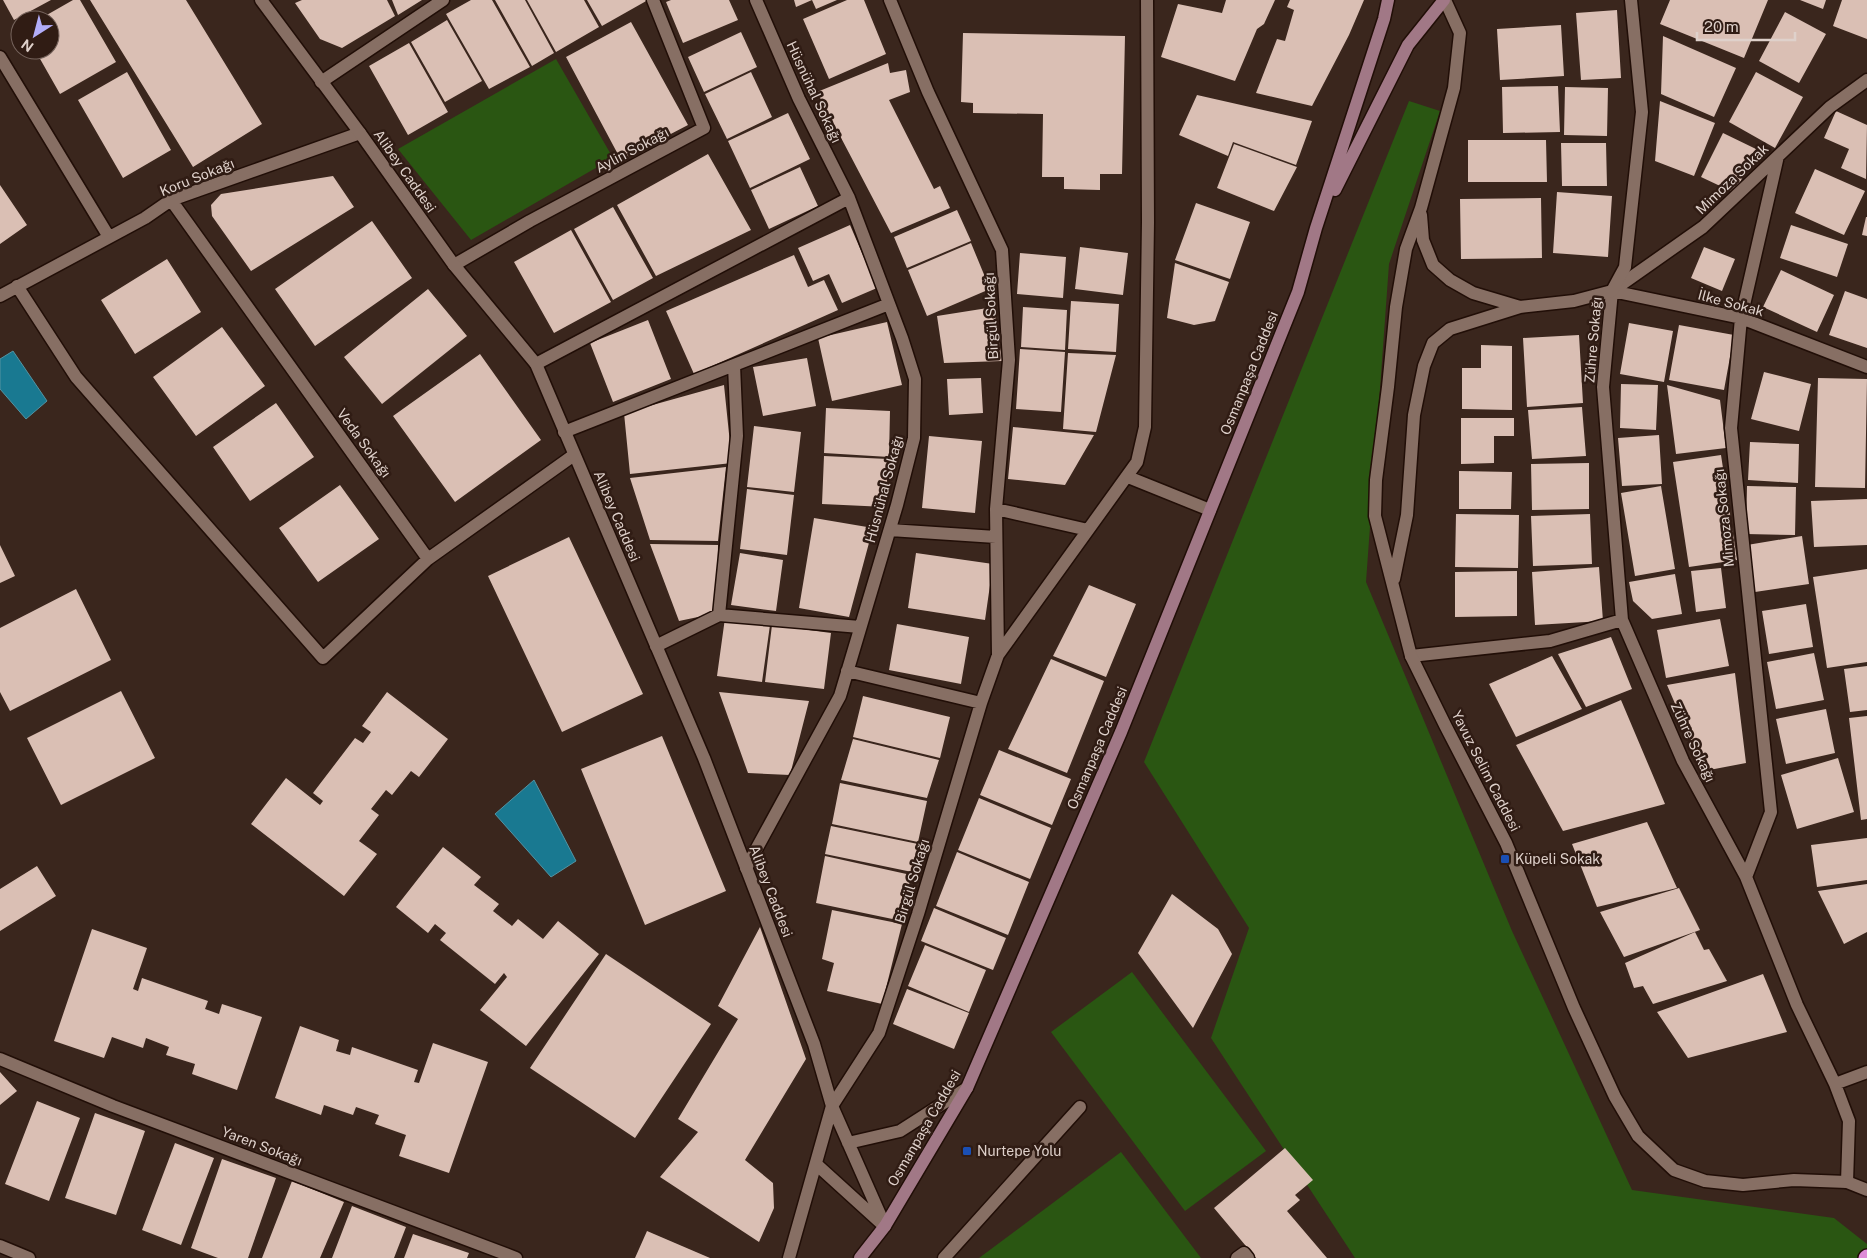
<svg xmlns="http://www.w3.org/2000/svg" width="1867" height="1258" viewBox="0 0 1867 1258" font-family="'Public Sans',sans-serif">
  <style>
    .green { fill: #2a5612 }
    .water { fill: #197991; stroke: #5493a2 }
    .building { fill: #dabfb4 }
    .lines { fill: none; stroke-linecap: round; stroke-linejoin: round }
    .service-casing { stroke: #210e07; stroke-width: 15 }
    .minor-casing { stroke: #210e07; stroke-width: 15 }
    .tertiary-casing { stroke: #210e07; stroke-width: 15 }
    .secondary-casing { stroke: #210e07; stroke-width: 15 }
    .motorway-casing { stroke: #210e07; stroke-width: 18 }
    .service { stroke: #876f64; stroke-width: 12 }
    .minor { stroke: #876f64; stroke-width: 12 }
    .tertiary { stroke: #876f64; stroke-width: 12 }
    .secondary { stroke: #a17886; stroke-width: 12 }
    .motorway { stroke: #dd8cd7; stroke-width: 15 }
    .transit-dot { fill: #1a4fb4; stroke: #301c14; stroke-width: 2 }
    .labels { text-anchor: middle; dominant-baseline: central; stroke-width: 5; stroke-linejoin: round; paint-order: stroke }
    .street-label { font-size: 14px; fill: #dfd1cb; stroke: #301c14 }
    .poi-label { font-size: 14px; fill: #dfd1cb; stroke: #301c14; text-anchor: start }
  </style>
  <rect width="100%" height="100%" fill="#3a261d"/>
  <path class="green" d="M556,59L613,158L471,240L398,149Z
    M1409,101L1440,111L1389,264L1366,582L1512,931L1632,1190L1834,1218L1867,1244V1258H1355L1211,1038L1249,928L1144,762Z
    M1132,972L1266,1151L1185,1211L1051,1032Z
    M1121,1152L1201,1258H979Z"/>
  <path class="water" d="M13,351L47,401L26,419L0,389V359Z
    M534,780L576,861L551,877L495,814Z"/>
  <path class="building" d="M3,0H51L14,20Z
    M73,0H80L116,62L60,94L35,50H50V20H38Z
    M90,0H186L262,124L193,167Z
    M302,0H387L395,16L342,48L320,39L295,3Z
    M392,0H422L398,15Z
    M471,0H492L530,67L489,89L446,14Z
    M495,0H525L554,53L532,66Z
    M527,0H584L599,27L556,52Z
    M587,0H648L602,26Z
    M671,0H729L738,20L683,43L666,2Z
    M794,0H837L816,9L812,0L796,7Z
    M847,0H864L886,54L829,79L803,19Z
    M1226,0H1275L1264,24L1257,29L1235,81L1161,57L1178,4L1222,13Z
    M1290,0H1364L1349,35L1312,106L1256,93L1277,39L1285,41L1294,10L1287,7Z
    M1670,0H1768L1744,58L1660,24Z
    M1800,0H1826L1823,9Z
    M1842,0H1867V39L1833,26Z
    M1617,10L1621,78L1581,80L1576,13Z
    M1785,12L1826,34L1799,83L1759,61Z
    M447,20L482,81L445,102L411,42Z
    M631,22L688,125L621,160L566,57Z
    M1561,25L1564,76L1500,80L1497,29Z
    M741,32L757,67L704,92L688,57Z
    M963,33L1125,36L1122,174H1100V190L1064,189V177H1042L1043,114L973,113V103L961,102Z
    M1663,36L1736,68L1714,117L1661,94Z
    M409,43L448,112L408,135L369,66Z
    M888,63L890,73L906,70L910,92L889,100L934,189L940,186L950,208L891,233L817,92Z
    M127,72L171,150L123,178L78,100Z
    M751,72L772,117L727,139L705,94Z
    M1756,72L1803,97L1775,148L1729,122Z
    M1558,86L1560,132L1503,133L1502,87Z
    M1565,87L1608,88L1607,136L1564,135Z
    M1197,95L1312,121L1296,165L1233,142L1228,156L1179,135Z
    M1660,101L1715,123L1694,176L1655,161Z
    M1836,111L1867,125L1866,179L1841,168L1849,149L1824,138Z
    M788,113L810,159L750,188L728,141Z
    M1723,133L1756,149L1735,193L1701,177Z
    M1468,140H1546L1547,182H1468Z
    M1561,143H1606L1607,186H1562Z
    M1234,144L1297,167L1274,211L1217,188Z
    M708,154L751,230L656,276L617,205Z
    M800,167L818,206L769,229L751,190Z
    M1815,169L1865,191L1844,235L1795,213Z
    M333,176L354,207L251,271L212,216L211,205L221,194Z
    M0,185L27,225L0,244Z
    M1557,192L1612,196L1608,257L1553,253Z
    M1541,198L1542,258L1461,259L1460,199Z
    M1196,203L1250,222L1230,279L1175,260Z
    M613,207L653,278L613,300L574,229Z
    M957,210L971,241L907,268L894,237Z
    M1866,217H1867V236L1862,235Z
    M372,221L412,278L315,346L275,289Z
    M850,225L877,288L842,303L829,274L813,281L798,248Z
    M1791,225L1848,244L1837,277L1780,258Z
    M571,230L611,302L554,333L514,262Z
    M971,243L990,289L927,316L908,270Z
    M1080,247L1128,253L1123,295L1075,289Z
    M1704,247L1735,259L1722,291L1691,278Z
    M1020,253L1066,257L1063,298L1017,294Z
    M794,255L808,287L824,280L838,310L694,374L666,311Z
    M167,259L201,312L135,354L101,300Z
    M1175,263L1229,282L1215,321L1194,325L1167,318Z
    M1781,270L1834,295L1817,332L1763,307Z
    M428,289L467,336L382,404L344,357Z
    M1845,291L1867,299V348L1829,335Z
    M1071,301L1119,304L1116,352L1068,349Z
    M994,307L1002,361L944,363L937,316Z
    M1023,307L1067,310L1065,350L1021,347Z
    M648,320L671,379L613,402L590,343Z
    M887,322L902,385L832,401L818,338Z
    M1629,323L1673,331L1664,382L1620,374Z
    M1679,325L1734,335L1724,390L1669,380Z
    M222,327L265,386L196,436L153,377Z
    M1579,335L1583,403L1527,407L1523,338Z
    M1481,345L1512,346V410L1462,409V368H1481Z
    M1020,349L1065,352L1061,412L1016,409Z
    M1068,353L1116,355L1096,432L1063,429Z
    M480,354L541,440L455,502L393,416Z
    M807,358L816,406L763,416L753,367Z
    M1764,372L1811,384L1799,431L1751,419Z
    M981,378L983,413L949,415L947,379Z
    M1818,378L1867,379L1865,488L1815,487Z
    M1621,384L1658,385L1656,430L1620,428Z
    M724,385L732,463L630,474L624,413Z
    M1667,385L1720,400L1726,448L1676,454Z
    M276,403L314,457L250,501L213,447Z
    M1582,407L1586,456L1532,459L1528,410Z
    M826,408L890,411L889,457L824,453Z
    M1461,418H1514V436H1494V463L1461,464Z
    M754,426L801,432L794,492L747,487Z
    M1013,427L1094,435L1065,485L1008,479Z
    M1659,435L1662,484L1622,486L1618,438Z
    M929,436L982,441L975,513L922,508Z
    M1750,442L1799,444L1798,483L1748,480Z
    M1721,455L1737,560L1689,567L1673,462Z
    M824,456L888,459L886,507L822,504Z
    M1589,463V509L1532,510L1531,464Z
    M726,467L718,541L650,540L630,478Z
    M1459,471L1512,472L1511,509H1459Z
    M340,485L379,539L318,582L279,528Z
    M1661,486L1675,569L1635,576L1621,493Z
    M1747,486L1796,487L1795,535L1746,534Z
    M747,489L794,495L787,555L740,549Z
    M1867,499V545L1814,547L1811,501Z
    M1456,514L1519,515L1518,568L1455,567Z
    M1590,514L1592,564L1533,566L1531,516Z
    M814,518L873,528L849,617L799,608Z
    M1802,536L1809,584L1755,592L1747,545Z
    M569,537L643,694L562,732L488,576Z
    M650,544L718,545L717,613L679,621Z
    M0,545L15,576L0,583Z
    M740,553L783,560L776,611L731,605Z
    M916,553L993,564L985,620L908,608Z
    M1599,567L1603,621L1535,625L1532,572Z
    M1721,568L1726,608L1696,612L1691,571Z
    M1867,569V662L1827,668L1813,577Z
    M1517,571V616L1455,617V572Z
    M1675,574L1682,614L1652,619L1633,601L1629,582Z
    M1089,585L1136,604L1106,677L1053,656Z
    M76,589L111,660L10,711L0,692V628Z
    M1806,604L1813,647L1769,654L1762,611Z
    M725,618L770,625L762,682L717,676Z
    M1720,619L1729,666L1666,678L1657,630Z
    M897,624L969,637L961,684L889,670Z
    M772,625L831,633L824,689L765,682Z
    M1611,637L1632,689L1586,707L1558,654Z
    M1814,653L1824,700L1776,709L1767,662Z
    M1552,656L1582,709L1516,737L1489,684Z
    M1051,659L1104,681L1067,773L1008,749Z
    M1867,666V710L1850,712L1844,669Z
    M1735,673L1746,763L1704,771L1667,685Z
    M121,691L155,758L61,805L27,738Z
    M387,692L448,739L419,777L411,771L392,795L386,790L371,809L379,815L359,841L377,854L344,896L251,824L286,778L320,805L323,801L313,793L355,738L363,743L371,732L362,726Z
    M719,692L809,701L790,775L748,773Z
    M863,696L950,717L940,758L853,737Z
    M1621,700L1665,804L1563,831L1516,745Z
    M1826,709L1835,753L1786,764L1776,719Z
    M1867,716V819L1861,820L1849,718Z
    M662,736L726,891L645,925L581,769Z
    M853,739L939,760L927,798L841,780Z
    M999,750L1071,779L1052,825L980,795Z
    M1838,758L1854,812L1797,829L1781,775Z
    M840,783L927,801L918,842L832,824Z
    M979,798L1051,828L1030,879L958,850Z
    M1647,822L1677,888L1597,907L1572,844Z
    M831,826L918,844L912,872L825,854Z
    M1867,838V880L1817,887L1811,845Z
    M443,847L481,877L474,885L499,904L493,911L512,926L518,919L543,939L558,921L599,954L526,1046L480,1010L507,977L504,973L495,984L440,940L446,933L435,924L428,933L396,907Z
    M957,852L1029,882L1008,935L936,906Z
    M825,856L911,875L902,921L816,903Z
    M37,866L56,896L0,931V889Z
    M1867,884V932L1844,944L1818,891Z
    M1679,888L1700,930L1624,957L1600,912Z
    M1172,894L1218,929L1232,954L1193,1028L1138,953Z
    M934,908L1006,938L993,970L921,941Z
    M832,910L902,924L882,1004L827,991L834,963L822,959Z
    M760,927L806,1059L745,1160L773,1183L774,1208L759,1242L660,1177L698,1132L678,1119L738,1019L718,1006Z
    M92,929L147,948L133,989L138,991L142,978L208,1001L205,1009L219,1014L222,1004L262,1017L237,1090L192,1074L195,1064L166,1055L169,1047L146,1038L143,1048L112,1037L104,1058L54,1041Z
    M1695,932L1704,950L1709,949L1727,981L1653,1004L1643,986L1634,988L1625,963Z
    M925,945L986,970L969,1012L908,986Z
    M606,954L711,1024L635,1138L530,1068Z
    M1763,974L1787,1032L1688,1058L1657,1012Z
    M907,989L969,1013L954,1049L893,1024Z
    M300,1026L339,1040L336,1051L350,1055L352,1047L418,1070L414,1082L419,1083L433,1043L488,1062L449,1173L399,1156L406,1135L375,1124L379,1115L356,1107L353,1115L324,1105L321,1115L275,1098Z
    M0,1072L17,1091L0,1105Z
    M37,1101L80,1118L49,1201L5,1184Z
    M95,1113L145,1131L116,1215L65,1198Z
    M175,1143L214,1158L181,1245L142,1230Z
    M1285,1148L1313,1180L1295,1195L1300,1200L1287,1211L1327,1258H1256L1214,1208Z
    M222,1159L276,1178L248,1258H218L191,1248Z
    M292,1181L344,1202L320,1258H262Z
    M352,1206L406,1227L394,1258H332Z
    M647,1231L710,1258H635Z
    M413,1234L469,1253L467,1258H404Z"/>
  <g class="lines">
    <defs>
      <path id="service" d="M944,1258L1080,1107
        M1237,1258L1244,1253L1248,1258"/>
      <path id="minor" d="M0,57L109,237
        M321,82L443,0
        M171,200L428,559L574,455
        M454,265L530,221L704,128L653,0
        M17,286L76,377L323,658L428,559
        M1612,291L1603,387L1622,620L1683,761L1746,877L1797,1005L1835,1084L1849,1121L1847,1182
        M1612,291L1703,227L1830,107L1867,80
        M1612,291L1741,318L1867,367
        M0,296L145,218L171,200L360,133
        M536,364L849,198
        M564,432L889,304
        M1128,477L1210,510
        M996,509L1088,530
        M890,530L996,537
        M719,615L860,627
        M656,646L719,615L737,436L734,365
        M998,655L1137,462L1145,427L1148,222L1147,0
        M1411,656L1550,641L1622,620
        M847,671L981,703
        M746,868L840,696L897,505L914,438L915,379L902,338L849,198L799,99L756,0
        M1746,877L1771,812L1731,428L1741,318L1778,156
        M0,1059L113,1106L516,1258
        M1835,1084L1867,1072
        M832,1106L879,1033L918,914L981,703L998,655L996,509L1009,360L1002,250L928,92L890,0
        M0,1246L29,1258"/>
      <path id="tertiary" d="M261,0L360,133L454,265L536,364L704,758L814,1044L832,1106L885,1226
        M1445,0L1460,33L1454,88L1421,208L1406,249L1396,307L1388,387L1376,480L1375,516L1411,656L1445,725L1506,843L1574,1008L1615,1097L1638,1136L1674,1170L1705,1181L1743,1185L1794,1180L1847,1182L1867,1190
        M1421,215L1423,240L1433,265L1450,280L1473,293L1520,307L1574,301L1612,291L1625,267L1642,112L1631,0
        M1394,579L1407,515L1414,415L1424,366L1433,343L1450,329L1520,307
        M848,1143L900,1131L967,1088
        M816,1164L881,1223
        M789,1258L832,1106"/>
      <path id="secondary" d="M1335,190L1408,45L1444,0
        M860,1258L885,1226L967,1088L1121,732L1298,292L1316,228L1384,19L1388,0"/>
      <path id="motorway" d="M1866,1258L1867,1257"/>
    </defs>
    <use href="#service" class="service-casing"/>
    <use href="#minor" class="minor-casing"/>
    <use href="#tertiary" class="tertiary-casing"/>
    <use href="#secondary" class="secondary-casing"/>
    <use href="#motorway" class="motorway-casing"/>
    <use href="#service" class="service"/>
    <use href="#minor" class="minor"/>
    <use href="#tertiary" class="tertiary"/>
    <use href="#secondary" class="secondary"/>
    <use href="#motorway" class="motorway"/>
  </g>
  <g class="transit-dot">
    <rect x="1500" y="854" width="10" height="10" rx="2.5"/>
    <rect x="962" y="1146" width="10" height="10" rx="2.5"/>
  </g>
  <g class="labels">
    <g class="street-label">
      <text transform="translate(814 92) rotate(65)">Hüsnühal Sokağı</text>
      <text transform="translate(632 150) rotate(-28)">Aylin Sokağı</text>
      <text transform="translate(405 171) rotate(55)">Alibey Caddesi</text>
      <text transform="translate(197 177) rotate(-22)">Koru Sokağı</text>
      <text transform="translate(1732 179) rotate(-44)">Mimoza Sokak</text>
      <text transform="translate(1731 303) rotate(15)">İlke Sokak</text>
      <text transform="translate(991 316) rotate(-93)">Birgül Sokağı</text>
      <text transform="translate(1593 340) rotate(-85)">Zühre Sokağı</text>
      <text transform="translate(1249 373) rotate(-68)">Osmanpaşa Caddesi</text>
      <text transform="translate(364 443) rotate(54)">Veda Sokağı</text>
      <text transform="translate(884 489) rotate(-75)">Hüsnühal Sokağı</text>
      <text transform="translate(617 516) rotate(67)">Alibey Caddesi</text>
      <text transform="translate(1724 518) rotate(-96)">Mimoza Sokağı</text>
      <text transform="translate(1693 742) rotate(65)">Zühre Sokağı</text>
      <text transform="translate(1097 748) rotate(-67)">Osmanpaşa Caddesi</text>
      <text transform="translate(1486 771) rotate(63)">Yavuz Selim Caddesi</text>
      <text transform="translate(912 881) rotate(-73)">Birgül Sokağı</text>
      <text transform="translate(771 891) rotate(69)">Alibey Caddesi</text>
      <text transform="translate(924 1128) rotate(-60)">Osmanpaşa Caddesi</text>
      <text transform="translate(262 1146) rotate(21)">Yaren Sokağı</text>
    </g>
    <g class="poi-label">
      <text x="1515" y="859">Küpeli Sokak</text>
      <text x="977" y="1151">Nurtepe Yolu</text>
    </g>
  </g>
  <g transform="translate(35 35) rotate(216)"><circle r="24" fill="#301c14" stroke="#76645d"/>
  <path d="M0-4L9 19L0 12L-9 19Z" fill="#b2adf9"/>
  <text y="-8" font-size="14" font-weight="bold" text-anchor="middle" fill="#dfd1cb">N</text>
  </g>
  <path d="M1697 32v8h98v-8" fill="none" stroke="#dfd1cb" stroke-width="2.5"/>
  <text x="1704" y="32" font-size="15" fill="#dfd1cb" stroke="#301c14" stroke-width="4" paint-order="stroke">20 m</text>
</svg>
